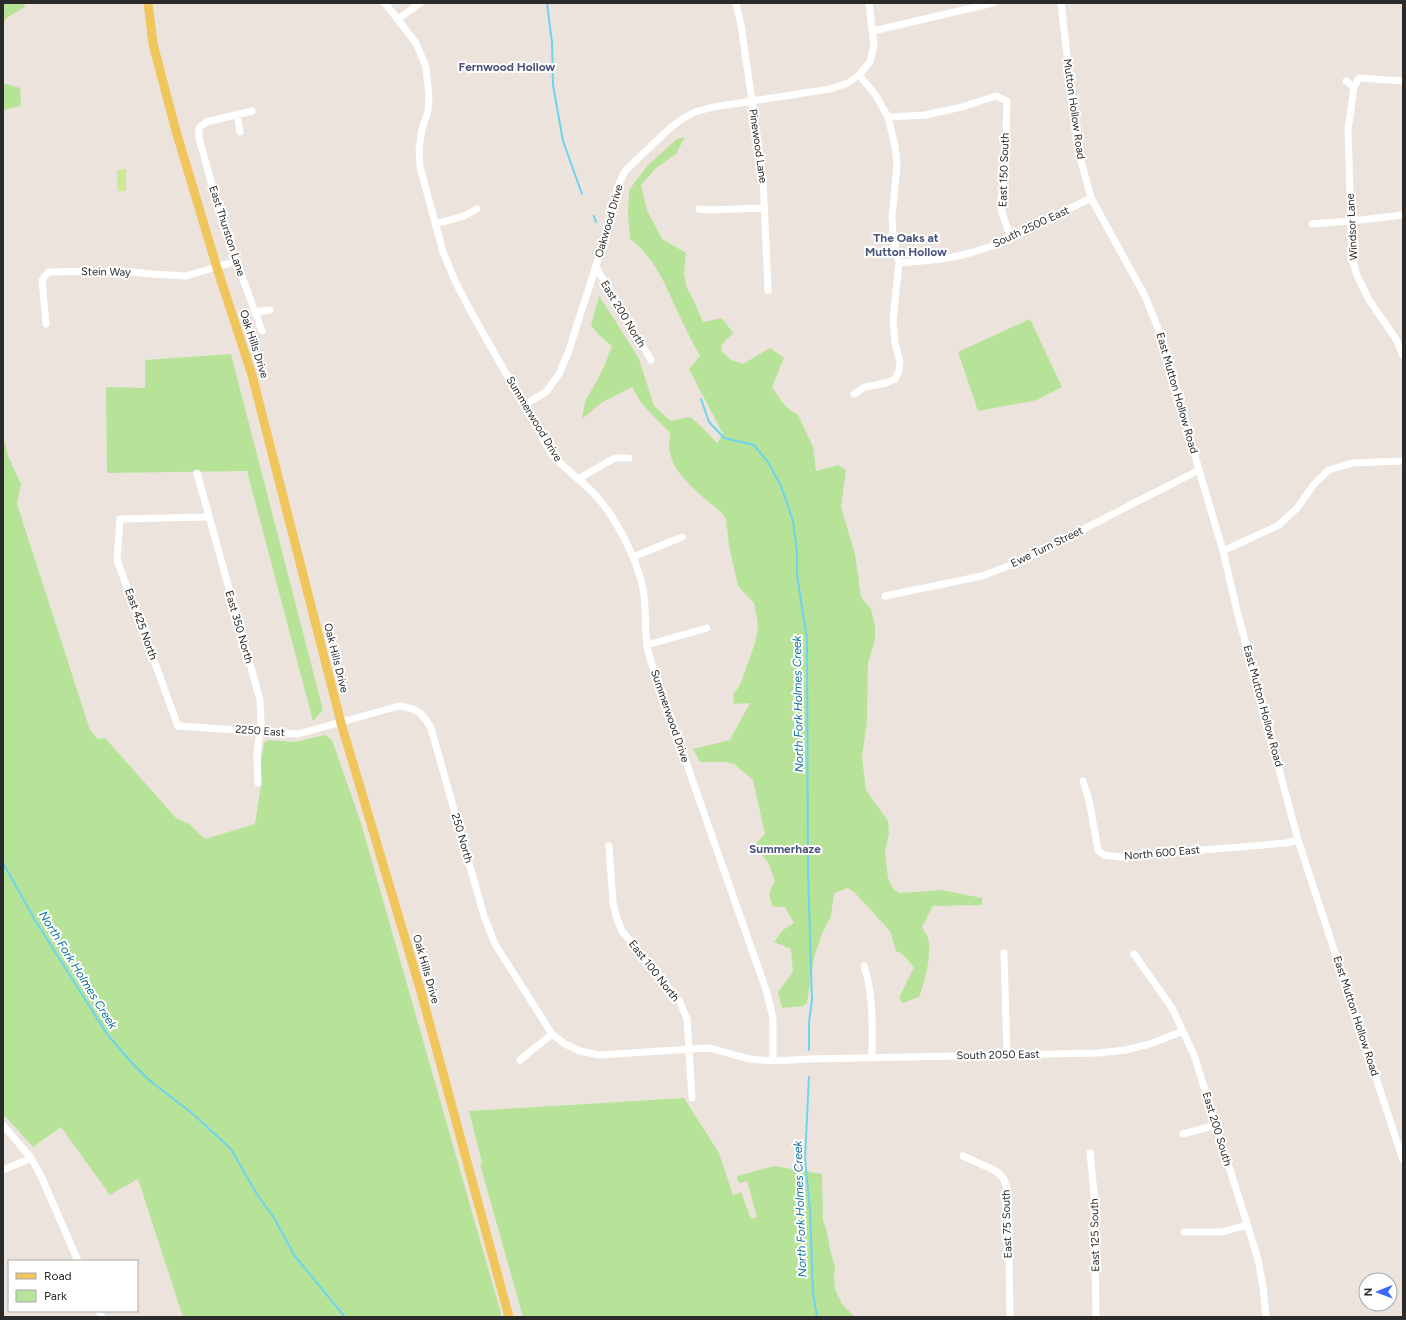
<svg xmlns="http://www.w3.org/2000/svg" width="1406" height="1320" viewBox="0 0 1406 1320" font-family="Figtree,sans-serif">
  <style>
    .green { fill: #b6e398 }
    .pitch { fill: #caea94 }
    .lines { fill: none; stroke-linecap: round; stroke-linejoin: round }
    .stream { stroke: #6ed3ee; stroke-width: 2 }
    .minor { stroke: #fff; stroke-width: 7 }
    .major { stroke: #f0c65c; stroke-width: 9 }
    .labels { text-anchor: middle; dominant-baseline: central; stroke-width: 4; stroke-linejoin: round; paint-order: stroke }
    .street-label { font-size: 11px; fill: #2a2a2a; stroke: #fff }
    .neighbourhood-label { font-size: 12px; font-weight: bold; fill: #4a567b; stroke: #fff }
    .water-label { font-size: 12px; font-style: italic; fill: #0d729a; stroke: #fff }
  </style>
  <rect width="100%" height="100%" fill="#ece4dc"/>
  <path class="green" d="M3,3H24L25,7L6,18L3,24Z
    M3,83L20,88L21,106L3,110Z
    M685,137L676,154L656,168L641,185L647,210L662,239L686,253L684,272L686,286L693,299L703,322L722,318L733,333L722,344L721,351L731,360L743,364L770,348L784,358L772,387L785,406L798,415L813,447L816,471L838,465L846,470L841,507L855,554L861,597L871,609L875,626V640L868,663L867,720L862,758L866,790L888,821L889,833L885,853L888,878L893,889L900,893L942,890L982,898V905L933,906L922,927C924,931 927,935 928,938C932,955 925,981 919,997L903,1003L899,998L914,967L902,954L896,951L890,931L855,893L848,888L834,893L831,916L822,934L814,957L807,1003L803,1006L782,1008L778,992L793,972L791,949L774,942L783,930L794,923L785,907H773C768,894 769,892 775,881L768,862L760,853L756,843L765,834L753,780L734,764L725,762H700L693,749L730,740L750,703L734,704L733,695L740,685L750,657L756,640L758,625L754,603L738,586L729,546L726,519L722,513C702,495 673,477 669,448C669,443 670,438 670,433L642,404L632,387L601,403L582,419L585,402L602,371L612,346L599,335L591,325L599,296L618,325L639,359L654,406L671,421L690,417L704,429L717,443L723,434L689,369L700,356C693,343 686,330 680,317C667,289 656,258 630,239L628,214L629,190L648,165L677,139Z
    M1030,319L1062,387L1037,400L978,411L958,352Z
    M231,354L323,710L313,721L247,471L107,473L106,387L145,388V360Z
    M3,442H5L8,456L21,484L17,504L90,730L98,739L105,738L176,818L189,824L205,839L255,824L261,784L260,767L264,743L269,740L294,742L325,735L332,740L361,823L502,1317H183L138,1179L110,1195L61,1127L33,1147L3,1114Z
    M684,1098L719,1153L733,1195L741,1192L751,1219L757,1217L747,1181L740,1183L737,1180V1176L774,1166L822,1174L823,1221L827,1231L830,1250L835,1267L834,1279L835,1289L842,1304L855,1317H523L480,1164L482,1163L469,1111Z"/>
  <path class="pitch" d="M126,169V191H117V170Z"/>
  <g class="lines">
    <path class="stream" d="M547,3L552,43L553,85L563,141L582,194
      M594,216L596,222
      M701,399L709,422L724,438L754,445L768,462L781,486L793,521L797,553V575L807,639L808,872L812,1000L809,1022V1050
      M3,863L35,920L107,1034L131,1062L149,1080L193,1114L231,1149L258,1196L273,1216L294,1255L345,1317
      M809,1077L805,1159L810,1211L813,1293L817,1317"/>
    <path class="minor" d="M385,3L416,43L426,67L429,96L428,111L422,129L419,149L420,167L443,252L456,283L470,310L551,453C565,470 583,481 597,497C616,518 635,556 642,584C647,604 644,624 647,644C647,650 650,656 651,662L766,990L773,1018V1060
      M736,3L741,25L763,178L768,290
      M1061,3L1078,149L1091,198L1144,294L1162,338L1169,361L1199,470L1223,551L1237,611L1298,840L1403,1160
      M398,19L420,3
      M873,31L993,3
      M1346,81L1354,87L1359,78L1403,81
      M1354,87L1348,130L1352,254L1356,273L1369,300L1396,339L1403,355
      M252,111L206,122L199,128V138L223,225L262,331
      M237,114L240,132
      M888,117L925,115L962,107L996,96L1007,101L1005,173L1001,201L1002,213L1011,238
      M699,209L710,210L765,208
      M435,224L464,216L477,209
      M1312,224L1351,221L1403,215
      M899,263C921,261 944,260 966,254C1010,243 1050,218 1091,198
      M596,267L651,360
      M255,312L270,310
      M46,324L42,280L48,272L123,271L152,274L186,276L237,261
      M854,394L865,387L886,383L895,379L899,371L900,362L895,343L893,320L899,263L893,235L892,217L897,165L895,146L888,117L875,94L859,75
      M524,405L546,392L559,374L568,353L610,222L618,186L625,171L670,128L682,119L695,112L713,107L830,89L848,83L859,75L870,62L874,46L869,3
      M197,473L260,700L261,722L257,754L258,783
      M578,479L615,458H629
      M208,517L120,519L117,560L178,726L298,734L399,706C418,709 421,711 431,728L484,916L495,944L552,1034L565,1044L580,1051L599,1055L708,1048C723,1051 736,1056 750,1059C770,1062 790,1060 809,1059L1098,1053L1125,1050L1150,1044L1183,1031
      M1223,551L1279,525L1297,508L1315,483L1329,470L1352,463L1403,461
      M633,557L682,537
      M885,596L982,576L1019,562L1199,470
      M647,645L707,628
      M1083,781L1089,800L1098,850L1104,855L1120,857L1286,843L1298,840
      M609,846L613,902L616,916L622,931L633,944L680,1002L687,1019L692,1098
      M1004,953L1007,1055
      M1134,954L1172,1008L1194,1055L1258,1259L1263,1287L1266,1317
      M864,966C874,996 872,1027 872,1058
      M520,1060L552,1034
      M3,1125L31,1158L41,1176L78,1261
      M1183,1134L1216,1125
      M1090,1153L1094,1192L1096,1317
      M963,1156L996,1171L1004,1179L1008,1193L1010,1317
      M3,1170L31,1158
      M1184,1232H1222L1247,1225
      M99,1311L102,1317"/>
    <path class="major" d="M148,3L153,44L176,131L217,268L252,375L341,723L421,992L509,1317"/>
  </g>
  <g class="labels">
    <g class="street-label">
      <text transform="translate(1074 109) rotate(82)">Mutton Hollow Road</text>
      <text transform="translate(758 146) rotate(82)">Pinewood Lane</text>
      <text transform="translate(1004 170) rotate(-88)">East 150 South</text>
      <text transform="translate(609 221) rotate(-74)">Oakwood Drive</text>
      <text transform="translate(1031 227) rotate(-25)">South 2500 East</text>
      <text transform="translate(1352 227) rotate(-93)">Windsor Lane</text>
      <text transform="translate(227 231) rotate(72)">East Thurston Lane</text>
      <text transform="translate(106 272) rotate(1)">Stein Way</text>
      <text transform="translate(623 314) rotate(59)">East 200 North</text>
      <text transform="translate(254 344) rotate(72)">Oak Hills Drive</text>
      <text transform="translate(1177 393) rotate(74)">East Mutton Hollow Road</text>
      <text transform="translate(534 419) rotate(59)">Summerwood Drive</text>
      <text transform="translate(1047 547) rotate(-26)">Ewe Turn Street</text>
      <text transform="translate(141 624) rotate(70)">East 425 North</text>
      <text transform="translate(239 627) rotate(74)">East 350 North</text>
      <text transform="translate(336 658) rotate(76)">Oak Hills Drive</text>
      <text transform="translate(1263 706) rotate(75)">East Mutton Hollow Road</text>
      <text transform="translate(670 716) rotate(71)">Summerwood Drive</text>
      <text transform="translate(260 731) rotate(4)">2250 East</text>
      <text transform="translate(462 838) rotate(74)">250 North</text>
      <text transform="translate(1162 853) rotate(-5)">North 600 East</text>
      <text transform="translate(426 969) rotate(74)">Oak Hills Drive</text>
      <text transform="translate(654 971) rotate(52)">East 100 North</text>
      <text transform="translate(1356 1016) rotate(72)">East Mutton Hollow Road</text>
      <text transform="translate(998 1055) rotate(-1)">South 2050 East</text>
      <text transform="translate(1217 1129) rotate(73)">East 200 South</text>
      <text transform="translate(1007 1224) rotate(-92)">East 75 South</text>
      <text transform="translate(1095 1235) rotate(-91)">East 125 South</text>
    </g>
    <g class="neighbourhood-label">
      <text x="507" y="67">Fernwood Hollow</text>
      <text x="906" y="238">The Oaks at<tspan x="906" dy="14">Mutton Hollow</tspan></text>
      <text x="785" y="849">Summerhaze</text>
    </g>
    <g class="water-label">
      <text transform="translate(798 704) rotate(-91)">North Fork Holmes Creek</text>
      <text transform="translate(78 970) rotate(58)">North Fork Holmes Creek</text>
      <text transform="translate(800 1209) rotate(-92)">North Fork Holmes Creek</text>
    </g>
  </g>
  <rect width="1406" height="1320" fill="none" stroke="#2a2a2a" stroke-width="8"/>
  <rect x="8" y="1260" width="130" height="52" fill="#ffffff" stroke="#aaaaaa"/>
  <rect x="16" y="1273" width="20" height="6" fill="#f0c65c" stroke="#aaaaaa"/>
  <text x="44" y="1280" font-size="12" fill="#2a2a2a">Road</text>
  <rect x="16" y="1290" width="20" height="12" fill="#b6e398" stroke="#aaaaaa"/>
  <text x="44" y="1300" font-size="12" fill="#2a2a2a">Park</text>
  <g transform="translate(1378 1292) rotate(269)"><circle r="19" fill="#ffffff" stroke="#aaaaaa"/>
  <path d="M0-3L7 15L0 10L-7 15Z" fill="#3b69fa"/>
  <text y="-6" font-size="11" font-weight="bold" text-anchor="middle" fill="#2a2a2a">N</text>
  </g>
</svg>
